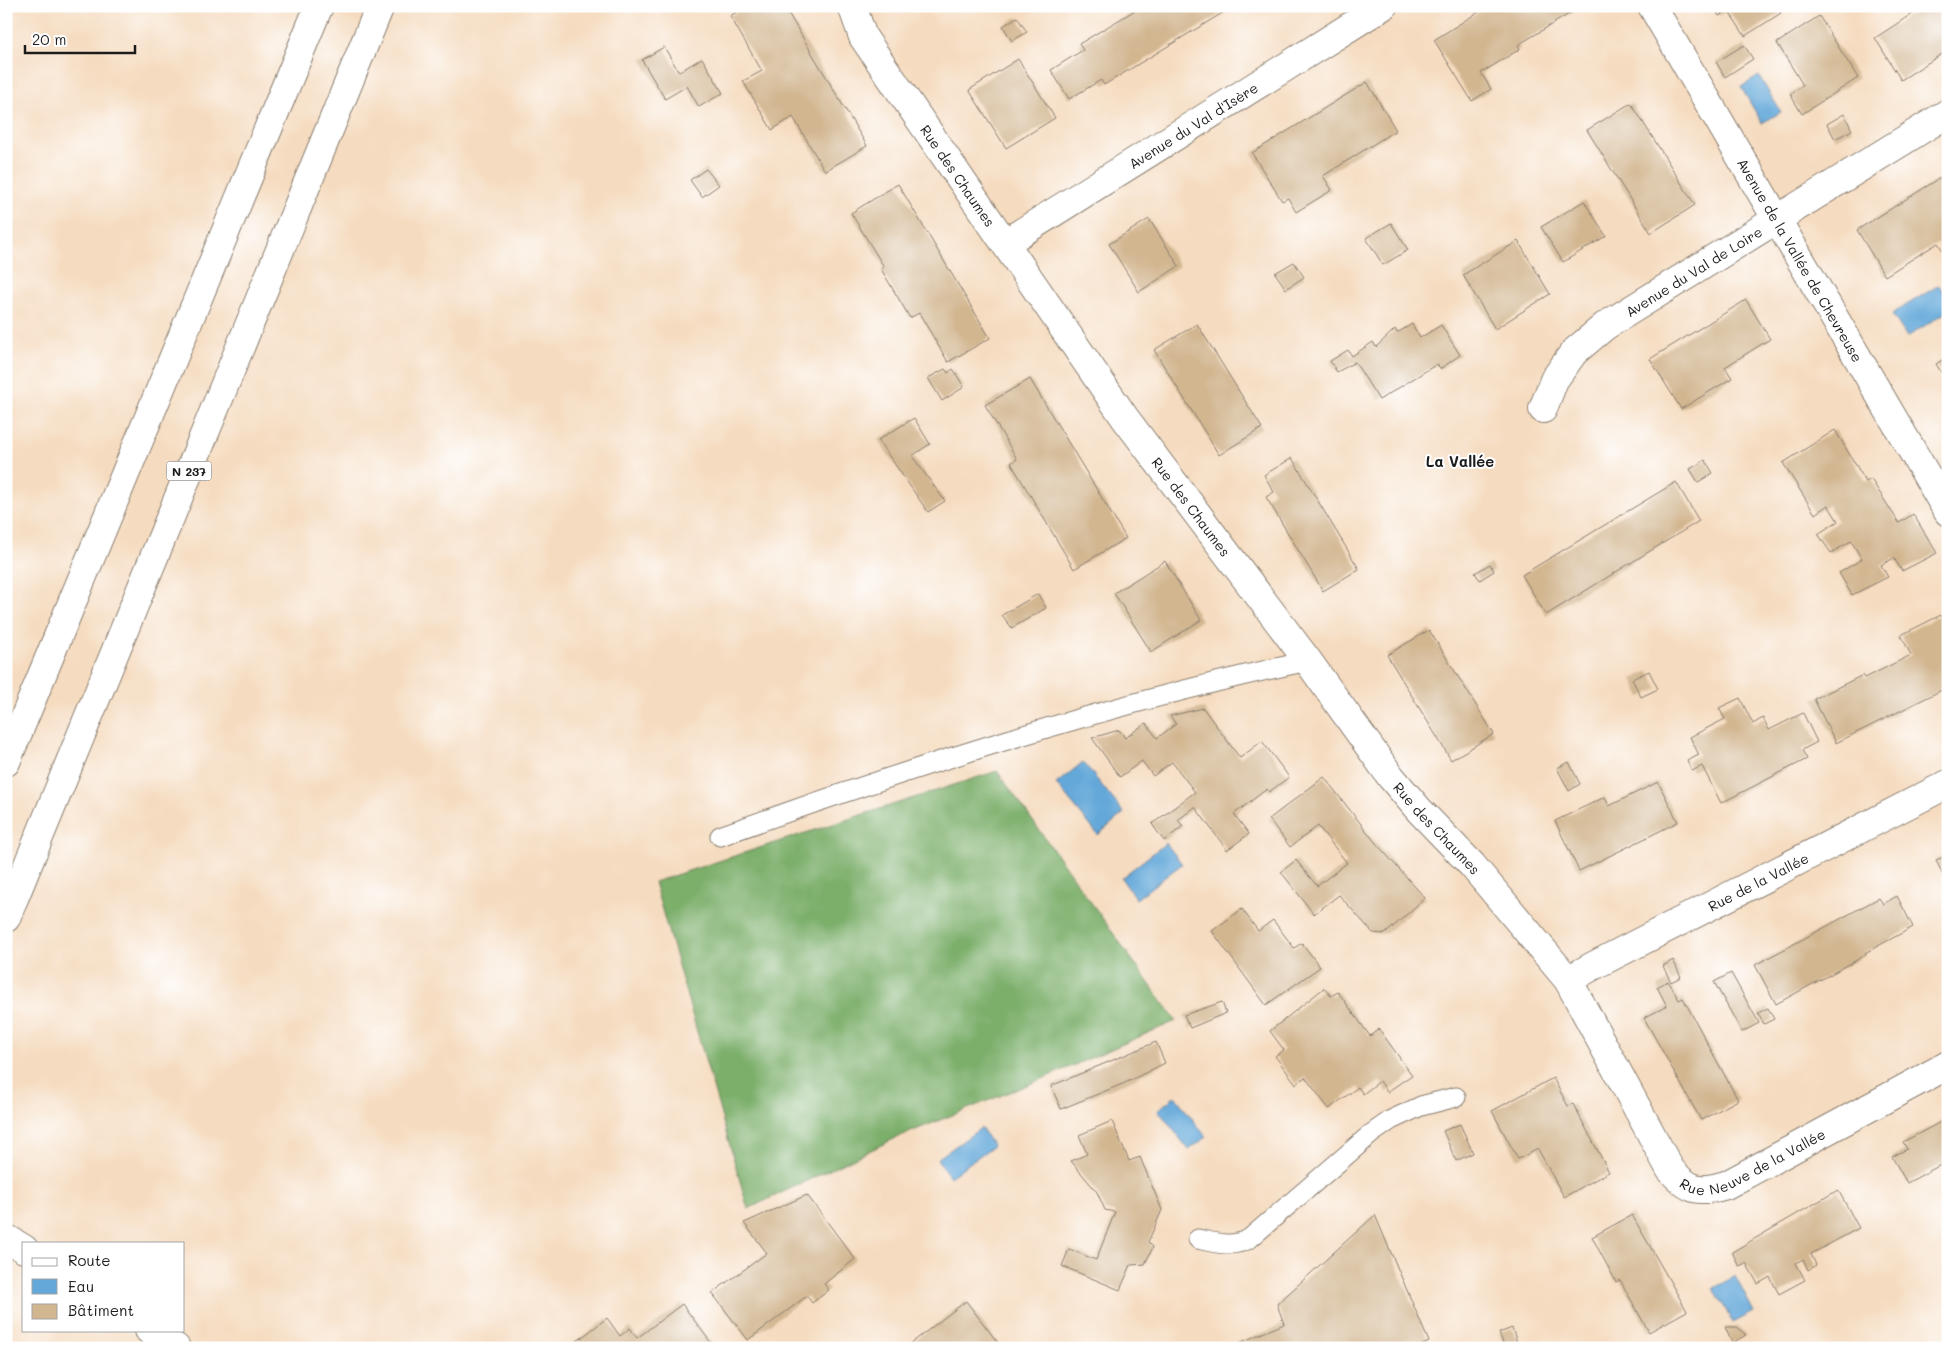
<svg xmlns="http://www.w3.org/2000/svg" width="1954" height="1354" viewBox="0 0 1954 1354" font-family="Mali,sans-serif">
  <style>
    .forest { fill: #7baf6b; stroke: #4c6644 }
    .water { fill: #63a8d9; stroke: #40627a }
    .building { fill: #d2b690 }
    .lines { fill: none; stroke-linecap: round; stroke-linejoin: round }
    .lane-casing { stroke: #887c6e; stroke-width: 21 }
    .street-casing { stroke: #887c6e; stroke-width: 30 }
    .secondary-casing { stroke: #887c6e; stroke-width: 30 }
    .highway-casing { stroke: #887c6e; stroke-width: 30 }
    .lane { stroke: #fff; stroke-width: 19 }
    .street { stroke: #fff; stroke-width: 28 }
    .secondary { stroke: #fff; stroke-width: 28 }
    .highway { stroke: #fff; stroke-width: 28 }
    .labels { text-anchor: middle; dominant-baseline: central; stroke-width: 4; stroke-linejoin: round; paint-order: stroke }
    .shield { fill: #fff; stroke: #606060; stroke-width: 1 }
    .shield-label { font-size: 12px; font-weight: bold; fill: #1c1c1c }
    .street-label { font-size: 14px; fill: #1c1c1c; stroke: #fff }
    .neighbourhood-label { font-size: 15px; font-weight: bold; fill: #1c1c1c; stroke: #fff }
  </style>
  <rect width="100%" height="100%" fill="#fff"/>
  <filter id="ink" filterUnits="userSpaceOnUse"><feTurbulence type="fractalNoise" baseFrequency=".02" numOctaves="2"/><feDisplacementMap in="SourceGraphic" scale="10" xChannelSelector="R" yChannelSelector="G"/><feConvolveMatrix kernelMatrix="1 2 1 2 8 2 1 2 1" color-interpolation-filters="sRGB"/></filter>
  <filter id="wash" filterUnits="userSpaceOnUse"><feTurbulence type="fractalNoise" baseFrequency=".0096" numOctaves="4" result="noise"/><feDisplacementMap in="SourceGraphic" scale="20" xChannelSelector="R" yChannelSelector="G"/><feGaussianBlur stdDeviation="1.12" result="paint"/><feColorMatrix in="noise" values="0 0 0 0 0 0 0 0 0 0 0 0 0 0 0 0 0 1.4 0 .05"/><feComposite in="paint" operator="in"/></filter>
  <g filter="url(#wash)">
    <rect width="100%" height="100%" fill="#f5dbbf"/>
    <path class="forest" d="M997,771L1176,1021L1042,1079L898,1137L748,1209L654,882Z"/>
    <path class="water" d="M1759,76L1781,112L1762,123L1741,87Z
      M1939,285L1948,300V311L1907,337L1892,314Z
      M1083,762L1124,813L1098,835L1056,784Z
      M1166,843L1182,864L1136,899L1121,878Z
      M1175,1096L1206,1137L1189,1150L1158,1110Z
      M981,1128L993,1146L950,1177L937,1159Z
      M1735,1276L1754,1312L1733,1323L1714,1288Z"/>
    <g id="blocks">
      <path class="building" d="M747,6H784L867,146L825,171L793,117L772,130L743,81L762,71L730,16Z
        M1142,6H1234L1104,85L1101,80L1069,99L1051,70L1083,50L1079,44Z
        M1488,6H1582L1518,45L1520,49L1481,73L1491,89L1472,101L1434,40Z
        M1713,6H1777L1781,13L1745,36L1728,10L1719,16Z
        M1924,6H1948V50L1901,80L1875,38Z
        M1819,16L1858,78L1802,114L1790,94L1803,85L1777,43Z
        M1017,17L1027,32L1012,41L1003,26Z
        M1744,45L1753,59L1725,77L1716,62Z
        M664,47L679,72L702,58L723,93L699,107L687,86L665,99L642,60Z
        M1018,59L1055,118L1006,148L969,90Z
        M1367,82L1396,130L1323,176L1332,190L1296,212L1288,198L1282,201L1252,153Z
        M1631,103L1695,205L1651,233L1587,130Z
        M1844,114L1852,130L1835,139L1827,124Z
        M706,169L719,185L702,197L690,180Z
        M1948,173V253L1946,255L1938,243L1885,276L1857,230Z
        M898,184L990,338L948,362L919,313L910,318L881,269L884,267L851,213Z
        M1584,201L1606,236L1563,262L1541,227Z
        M1149,219L1179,266L1139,292L1109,244Z
        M1391,223L1408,250L1383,265L1366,238Z
        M1518,241L1550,294L1495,329L1463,275Z
        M1294,262L1304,277L1286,289L1275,273Z
        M1746,300L1770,339L1725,367L1732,378L1681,409L1650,359Z
        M1197,324L1262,428L1219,455L1154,350Z
        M1412,324L1420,338L1441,325L1460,355L1440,369L1437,364L1379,400L1355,362L1337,372L1330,361L1348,350L1352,356L1373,342L1376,347L1395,329L1397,333Z
        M1948,356V383L1936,364Z
        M945,369L948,373L953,369L964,387L942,401L928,378Z
        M1030,379L1126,538L1074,569L1011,463L1017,459L985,405Z
        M914,418L930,444L912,456L945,501L928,512L878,440Z
        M1835,430L1866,482L1871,479L1899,523L1913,514L1937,553L1902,571L1894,558L1881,565L1888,577L1852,595L1839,573L1862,559L1851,541L1831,553L1818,534L1838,521L1828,505L1815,514L1783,463Z
        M1292,458L1359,569L1323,591L1266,497L1274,492L1264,475Z
        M1705,460L1713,473L1698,482L1690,469Z
        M1676,482L1699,521L1546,615L1522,575Z
        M1165,561L1201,620L1151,652L1114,593Z
        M1490,564L1494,571L1480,580L1475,573Z
        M1038,594L1046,608L1012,628L1002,615Z
        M1941,615L1948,628V687L1836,743L1814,699L1863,675L1865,678L1911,655L1901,635Z
        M1429,630L1494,734L1451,760L1387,655Z
        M1649,671L1658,689L1641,697L1632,679Z
        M1740,698L1753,724L1763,718L1769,730L1803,713L1817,742L1802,750L1807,759L1721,803L1702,766L1692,771L1687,761L1699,755L1690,737L1725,719L1719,708Z
        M1203,708L1240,758L1262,741L1289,777L1269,792L1267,789L1234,814L1249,834L1227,850L1195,807L1178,820L1183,826L1164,841L1152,824L1195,792L1172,762L1153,776L1142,761L1120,777L1092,738L1119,730L1125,738L1146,723L1157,738L1176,724L1170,716Z
        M1569,762L1580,784L1569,791L1557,768Z
        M1324,777L1375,842L1425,898L1385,934L1373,933L1339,895L1314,914L1281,872L1296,860L1317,886L1347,863L1318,826L1290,847L1269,819Z
        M1658,782L1678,822L1579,871L1555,821L1605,797L1609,806Z
        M1948,855V886L1936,860Z
        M1897,896L1913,927L1865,953L1866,955L1776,1004L1755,965L1879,898L1883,904Z
        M1242,909L1258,931L1273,920L1294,948L1302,943L1320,967L1266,1005L1212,931Z
        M1673,960L1681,977L1671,982L1663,966Z
        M1731,973L1759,1023L1742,1032L1714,982Z
        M1668,981L1679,1000L1683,998L1738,1100L1701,1120L1644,1018L1667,1006L1657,987Z
        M1324,988L1331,996L1338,992L1370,1036L1379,1029L1412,1075L1387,1092L1380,1081L1363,1094L1358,1087L1329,1109L1305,1077L1296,1084L1275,1056L1284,1050L1270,1031Z
        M1222,1002L1226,1013L1190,1028L1184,1015Z
        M1768,1008L1774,1019L1764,1024L1758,1013Z
        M1156,1042L1165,1063L1125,1083L1061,1109L1051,1086Z
        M1553,1078L1568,1106L1573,1104L1609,1172L1564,1197L1538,1149L1518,1159L1492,1111Z
        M1948,1118V1161L1907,1183L1892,1157L1907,1149L1903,1142Z
        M1112,1121L1129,1161L1140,1157L1162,1210L1148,1242L1153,1247L1145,1264L1131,1265L1120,1290L1062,1266L1069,1249L1096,1260L1115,1212L1105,1210L1097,1192L1071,1161L1087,1154L1079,1135Z
        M1460,1124L1473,1153L1456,1161L1443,1131Z
        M1838,1190L1859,1228L1811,1254L1816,1265L1808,1270L1803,1259L1796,1263L1805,1280L1779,1294L1770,1277L1758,1284L1746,1263L1739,1266L1732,1252Z
        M807,1195L855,1259L824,1284L829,1290L812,1303L807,1296L748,1340L712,1293L767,1253L744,1223Z
        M1375,1215L1429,1342L1417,1348H1227L1284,1324L1277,1304Z
        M1632,1215L1687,1311L1649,1332L1620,1280L1616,1282L1592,1237Z
        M966,1301L1002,1348H905Z
        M682,1304L715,1348H568L607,1318L620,1336L630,1328L637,1338Z
        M1725,1327H1737L1746,1335L1732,1343Z
        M1512,1328L1519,1348H1505L1499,1333Z"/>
    </g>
  </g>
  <g filter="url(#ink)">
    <use href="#blocks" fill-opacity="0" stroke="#887c6e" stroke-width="1"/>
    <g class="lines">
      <defs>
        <path id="lane" d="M720,836C913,767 1108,704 1308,661
          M1198,1239C1216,1243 1232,1248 1249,1239L1371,1134L1391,1120L1421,1106L1456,1097"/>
        <g id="street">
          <path id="s1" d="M852,6L863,37L1125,418L1308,661L1391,777L1419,810L1472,865L1568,980L1670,1169C1689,1191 1699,1193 1726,1185L1948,1065"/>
          <path id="s2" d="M1652,6L1948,512"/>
          <path id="s3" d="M1005,243L1383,6"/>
          <path id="s4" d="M1543,409L1554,380L1574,352L1605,326L1948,113"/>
          <path id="s5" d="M1568,980L1593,966L1948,784"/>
        </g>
        <path id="secondary" d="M6,1238L24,1249
          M149,1330L176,1348"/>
        <path id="highway" d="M6,762L319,6
          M6,918L380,6"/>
      </defs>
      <use href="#lane" class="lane-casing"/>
      <use href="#street" class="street-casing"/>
      <use href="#secondary" class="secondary-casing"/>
      <use href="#highway" class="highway-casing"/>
      <use href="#lane" class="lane"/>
      <use href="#street" class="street"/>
      <use href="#secondary" class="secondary"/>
      <use href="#highway" class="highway"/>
    </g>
  </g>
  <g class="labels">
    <rect class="shield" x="166.5" y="461.5" width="45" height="19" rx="4"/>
    <g class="shield-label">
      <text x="189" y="471">N 237</text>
    </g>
    <g class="street-label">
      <text stroke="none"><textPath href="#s3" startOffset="222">Avenue du Val d'Isère</textPath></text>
      <text stroke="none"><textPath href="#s1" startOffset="201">Rue des Chaumes</textPath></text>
      <text stroke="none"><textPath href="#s2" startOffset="294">Avenue de la Vallée de Chevreuse</textPath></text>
      <text stroke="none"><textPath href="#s4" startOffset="210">Avenue du Val de Loire</textPath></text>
      <text stroke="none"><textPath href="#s1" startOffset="606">Rue des Chaumes</textPath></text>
      <text stroke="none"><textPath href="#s1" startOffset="1011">Rue des Chaumes</textPath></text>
      <text stroke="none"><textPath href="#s5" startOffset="214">Rue de la Vallée</textPath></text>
      <text stroke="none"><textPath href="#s1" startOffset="1522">Rue Neuve de la Vallée</textPath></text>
    </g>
    <g class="neighbourhood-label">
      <text x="1460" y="461">La Vallée</text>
    </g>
  </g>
  <rect width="1954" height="1354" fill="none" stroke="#fff" stroke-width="25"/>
  <rect x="22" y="1242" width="162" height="90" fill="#ffffff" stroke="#a4a4a4"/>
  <rect x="32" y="1258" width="25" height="8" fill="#ffffff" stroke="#a4a4a4"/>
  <text x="68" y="1266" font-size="15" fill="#1c1c1c">Route</text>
  <rect x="32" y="1279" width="25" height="15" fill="#63a8d9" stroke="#a4a4a4"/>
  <text x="68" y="1292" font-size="15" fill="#1c1c1c">Eau</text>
  <rect x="32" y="1304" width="25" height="15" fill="#d2b690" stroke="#a4a4a4"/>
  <text x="68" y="1316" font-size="15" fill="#1c1c1c">Bâtiment</text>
  <path d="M25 45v8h110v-8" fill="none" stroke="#1c1c1c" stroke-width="2.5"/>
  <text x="32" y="45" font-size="15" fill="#1c1c1c" stroke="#ffffff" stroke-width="4" paint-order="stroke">20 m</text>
</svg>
